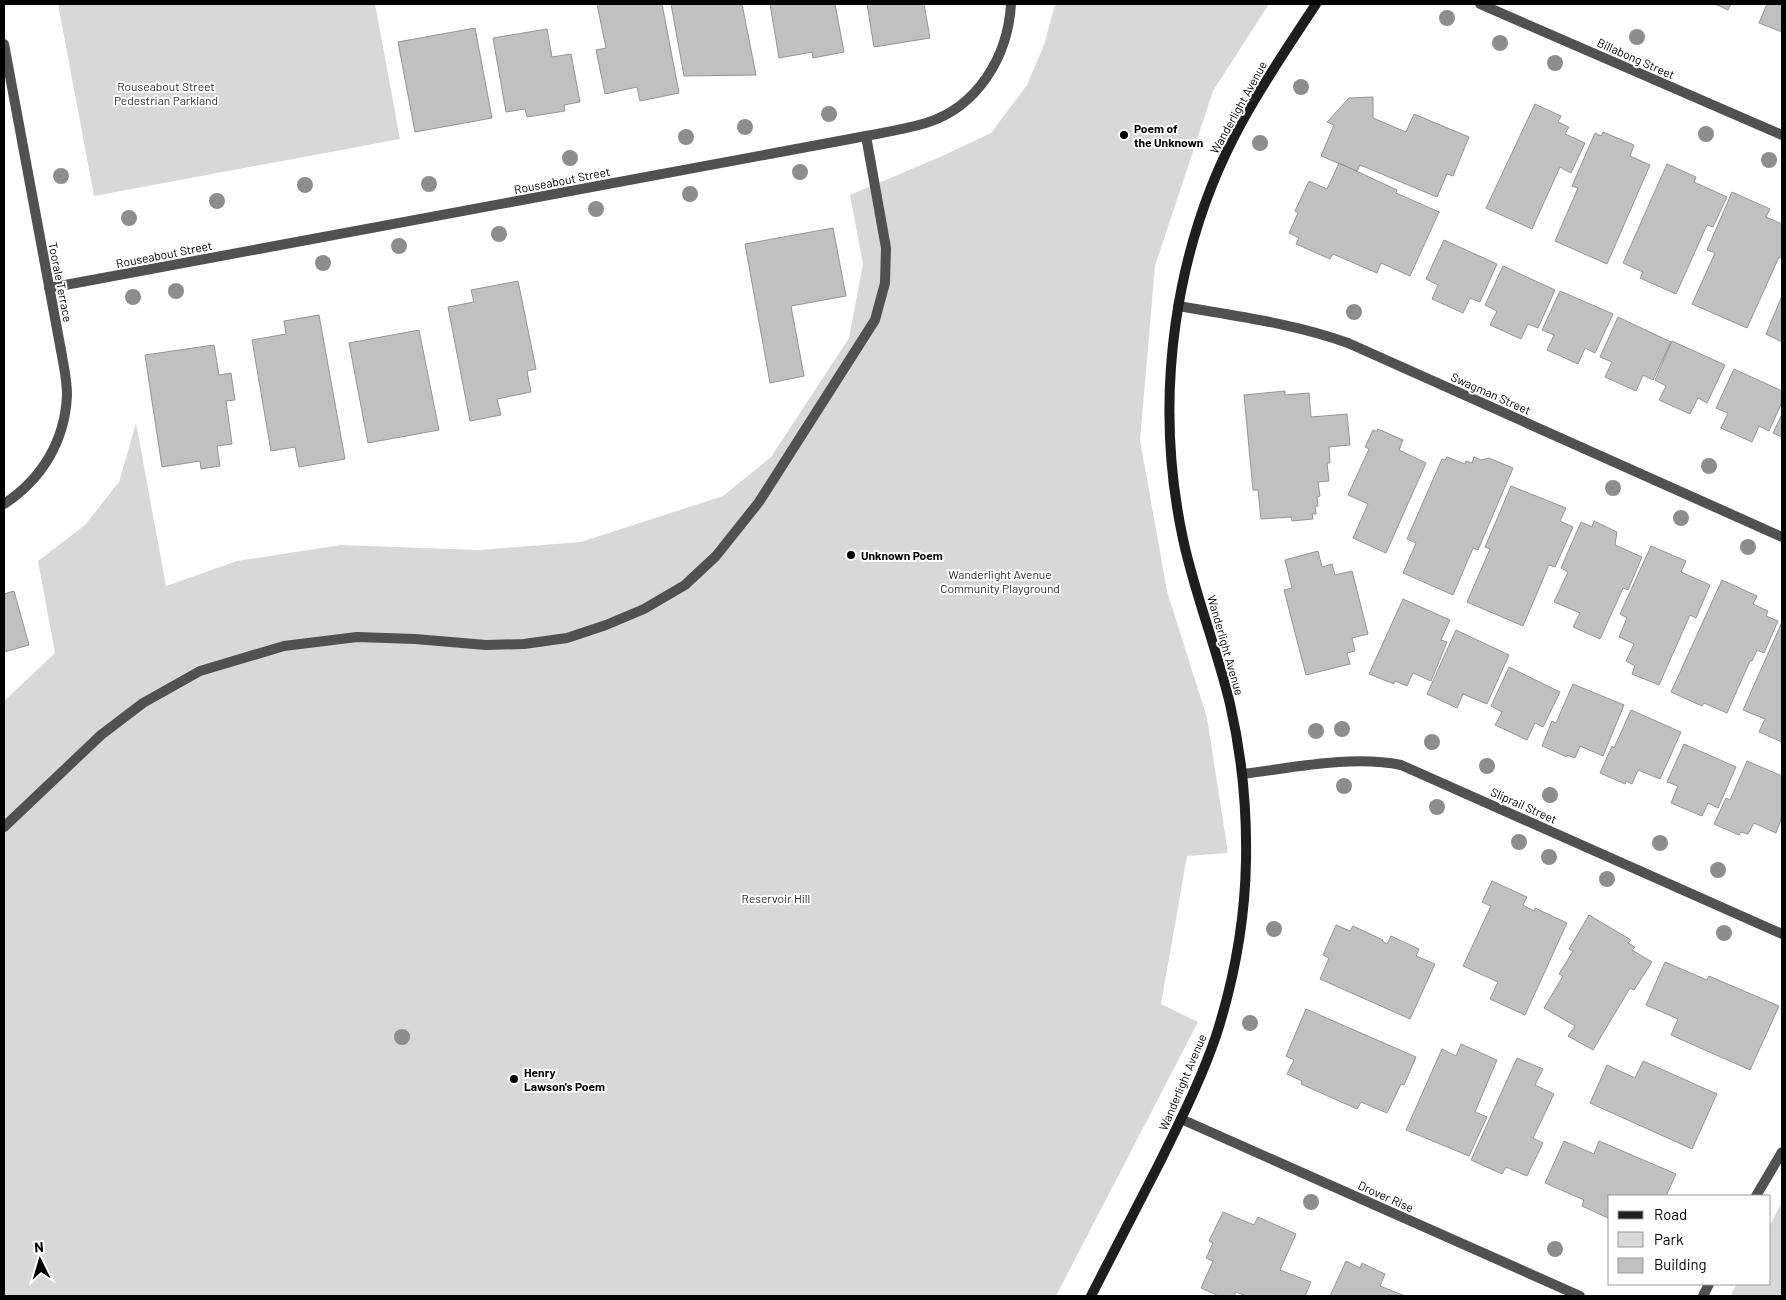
<svg xmlns="http://www.w3.org/2000/svg" width="1786" height="1300" viewBox="0 0 1786 1300" font-family="Barlow,sans-serif">
  <style>
    .green { fill: #d8d8d8 }
    .building { fill: #c0c0c0; stroke: #959595 }
    .lines { fill: none; stroke-linecap: round; stroke-linejoin: round }
    .lane { stroke: #515151; stroke-width: 10 }
    .street { stroke: #515151; stroke-width: 10 }
    .secondary { stroke: #1e1e1e; stroke-width: 10 }
    .tree { fill: #8d8d8d }
    .poi-dot { fill: #000; stroke: #fff; stroke-width: 2 }
    .labels { text-anchor: middle; dominant-baseline: central; stroke-width: 4; stroke-linejoin: round; paint-order: stroke }
    .street-label { font-size: 12px; fill: #000; stroke: #fff }
    .park-label { font-size: 12px; fill: #2f2f2f; stroke: #fff }
    .poi-label { font-size: 12px; font-weight: bold; fill: #000; stroke: #fff; text-anchor: start }
  </style>
  <rect width="100%" height="100%" fill="#fff"/>
  <path class="green" d="M58,4H375L400,139L94,196Z
    M1055,4H1269L1213,91L1155,266L1140,440L1167,591L1207,718L1228,853L1187,856L1161,1004L1198,1022L1056,1296H4V701L55,653L38,561L85,525L119,482L136,423L166,586L237,561L341,545L479,550L581,542L723,496L771,457L849,338L863,264L850,195L940,157L991,133L1027,85L1044,45Z
    M1782,1202V1296H1730L1737,1284H1770V1225Z"/>
  <path class="building" d="M597,4H662L679,93L640,101L637,87L605,94L596,50L606,48Z
    M671,4H742L756,75L684,76Z
    M770,4H835L844,52L813,58L812,52L779,58Z
    M867,4H924L930,38L874,47Z
    M1715,4H1731L1728,10Z
    M1767,4H1782V32L1759,23Z
    M475,28L492,118L415,132L398,42Z
    M547,29L552,57L571,54L580,102L564,105L565,111L527,117L525,109L506,112L493,38Z
    M1373,97V118L1406,132L1414,114L1469,137L1453,176L1447,174L1437,197L1360,165L1357,171L1321,156L1334,125L1327,122L1349,98Z
    M1535,104L1561,116L1558,122L1569,127L1565,134L1585,143L1571,173L1560,167L1532,229L1486,208Z
    M1603,132L1634,145L1630,156L1650,165L1607,264L1555,241L1578,188L1572,186L1595,133L1601,136Z
    M1339,163L1397,190L1396,193L1439,212L1410,276L1381,263L1377,273L1333,254L1330,259L1296,244L1299,238L1289,233L1298,213L1295,211L1309,181L1327,189Z
    M1667,164L1696,177L1694,182L1727,197L1713,227L1707,225L1676,294L1640,278L1643,272L1623,263Z
    M1732,192L1770,209L1766,217L1782,224V258L1779,257L1747,328L1692,304L1715,253L1707,250Z
    M833,228L846,296L791,306L804,376L770,383L745,244Z
    M1444,240L1497,264L1480,302L1470,298L1463,313L1432,299L1438,285L1426,279Z
    M1503,266L1555,290L1538,328L1528,324L1521,339L1490,325L1497,311L1485,305Z
    M518,281L536,369L527,371L531,392L497,399L501,415L470,421L448,307L474,302L471,290Z
    M1560,291L1613,314L1595,353L1585,348L1578,364L1547,350L1554,335L1542,330Z
    M1782,296V342L1766,334Z
    M319,315L345,459L299,467L295,447L271,451L252,340L286,334L284,321Z
    M1618,317L1671,342L1653,380L1643,375L1636,391L1605,377L1612,362L1600,357Z
    M419,330L439,430L368,443L349,343Z
    M1672,341L1725,365L1707,403L1698,398L1690,414L1659,400L1666,386L1655,380Z
    M214,345L219,375L231,373L235,400L226,401L232,444L217,446L220,466L201,469L200,461L162,467L145,355Z
    M1734,369L1782,391V402L1769,431L1759,426L1752,442L1721,428L1728,413L1716,408Z
    M1285,391V395L1309,393L1311,417L1347,414L1350,445L1329,447L1330,463H1327L1329,481L1318,482L1320,496L1317,497L1318,506H1315L1316,514H1312L1313,519L1292,521L1291,517L1261,519L1258,490H1253L1244,395Z
    M1782,414V437L1773,433Z
    M1378,429L1403,440L1399,450L1426,463L1386,553L1353,538L1368,504L1348,495L1369,449L1365,447L1373,430L1377,432Z
    M1447,457L1465,464L1466,461L1472,463L1474,457L1481,460L1489,458L1513,468L1478,550L1473,548L1453,595L1403,573L1416,543L1407,539L1442,459L1445,460Z
    M1511,486L1566,508L1560,521L1573,527L1555,567L1549,565L1523,626L1467,602L1490,549L1485,547Z
    M1594,521L1617,532L1615,545L1642,557L1628,590L1623,588L1600,639L1573,627L1580,613L1554,602L1568,572L1561,568L1581,522L1592,527Z
    M1651,546L1686,561L1681,572L1710,585L1696,618L1690,615L1659,685L1632,674L1635,666L1626,661L1634,644L1619,637L1627,618L1620,614Z
    M1318,551L1322,567L1332,564L1335,575L1352,571L1368,634L1352,638L1355,651L1347,653L1350,664L1306,675L1284,590L1292,588L1285,560Z
    M1722,580L1757,596L1753,604L1768,611L1766,616L1778,621L1764,653L1757,650L1752,661H1750L1727,713L1704,703L1702,706L1671,692Z
    M14,591L29,645L4,652V594Z
    M1403,599L1450,620L1441,640L1447,642L1431,681L1413,673L1407,686L1395,681L1394,684L1369,674Z
    M1782,622V742L1759,732L1765,719L1743,710Z
    M1456,630L1509,655L1487,704L1463,694L1457,708L1427,694Z
    M1509,667L1560,692L1543,727L1535,723L1527,740L1495,725L1502,712L1491,706Z
    M1573,684L1624,705L1603,756L1580,746L1575,758L1567,755V757L1542,746L1552,721L1556,723Z
    M1631,710L1681,732L1660,779L1638,770L1632,784L1626,781L1625,784L1600,773L1612,746L1614,748Z
    M1684,744L1736,767L1718,808L1708,803L1702,816L1671,803L1678,786L1667,782Z
    M1747,761L1782,776V817L1776,833L1754,823L1748,834L1741,832L1739,835L1714,824L1726,798L1730,800Z
    M1492,881L1527,897L1523,905L1534,911L1535,908L1567,923L1525,1015L1490,999L1498,982L1463,966L1491,906L1482,902Z
    M1589,915L1631,940L1628,943L1635,947L1632,950L1652,962L1634,990L1630,988L1593,1050L1568,1036L1575,1026L1544,1008L1563,976L1559,974L1573,951L1569,949Z
    M1336,925L1350,931L1353,926L1383,940L1382,941L1387,944L1391,936L1419,949L1416,956L1435,964L1410,1019L1320,979L1329,958L1323,955Z
    M1665,962L1707,980L1709,976L1779,1006L1750,1070L1671,1035L1678,1019L1646,1005Z
    M1306,1009L1416,1057L1404,1085L1401,1084L1387,1113L1361,1102L1357,1109L1301,1084L1302,1081L1287,1074L1294,1060L1286,1056Z
    M1461,1044L1497,1060L1475,1112L1487,1117L1469,1156L1406,1130L1442,1049L1456,1056Z
    M1517,1058L1543,1069L1535,1085L1554,1094L1533,1138L1543,1143L1527,1176L1506,1167L1502,1174L1471,1160Z
    M1643,1061L1717,1094L1692,1149L1590,1103L1607,1065L1635,1078Z
    M1564,1141L1594,1154L1599,1141L1676,1174L1666,1196H1610V1219L1582,1206L1584,1200L1545,1183Z
    M1223,1212L1254,1225L1258,1217L1296,1234L1280,1270L1311,1282L1305,1296H1246L1236,1292L1234,1296H1219L1201,1288L1213,1261L1206,1258L1213,1243L1209,1241Z
    M1346,1261L1360,1268L1362,1263L1385,1274L1380,1286L1405,1296H1330Z"/>
  <g class="lines">
    <path class="lane" d="M4,827L101,735L143,703L200,671L284,646L357,637L415,639L486,645L524,644L567,638L606,625L644,609L685,585L716,556L759,502L875,320L885,283L886,248L866,136"/>
    <path class="street" d="M1480,4L1782,135
      M4,44L60,345C63,362 67,379 67,395C65,441 42,479 4,504
      M49,288L866,136C886,132 906,129 926,123C978,107 1008,56 1011,4
      M1178,306C1235,316 1293,323 1348,343L1782,537
      M1243,774C1292,768 1352,755 1401,765L1782,934
      M1181,1119L1580,1296
      M1756,1196L1782,1152
      M1703,1296L1709,1284"/>
    <path class="secondary" d="M1091,1296C1114,1251 1137,1206 1160,1162C1180,1121 1201,1080 1216,1036C1234,980 1245,920 1246,861C1247,808 1242,756 1230,704C1217,649 1195,595 1183,539C1153,399 1173,246 1243,120C1265,80 1291,42 1316,4"/>
  </g>
  <g class="tree">
    <circle cx="1447" cy="18" r="8"/>
    <circle cx="1637" cy="37" r="8"/>
    <circle cx="1500" cy="43" r="8"/>
    <circle cx="1555" cy="63" r="8"/>
    <circle cx="1301" cy="87" r="8"/>
    <circle cx="829" cy="114" r="8"/>
    <circle cx="745" cy="127" r="8"/>
    <circle cx="1706" cy="134" r="8"/>
    <circle cx="686" cy="137" r="8"/>
    <circle cx="1260" cy="143" r="8"/>
    <circle cx="570" cy="158" r="8"/>
    <circle cx="1769" cy="160" r="8"/>
    <circle cx="800" cy="172" r="8"/>
    <circle cx="61" cy="176" r="8"/>
    <circle cx="429" cy="184" r="8"/>
    <circle cx="305" cy="185" r="8"/>
    <circle cx="690" cy="194" r="8"/>
    <circle cx="217" cy="201" r="8"/>
    <circle cx="596" cy="209" r="8"/>
    <circle cx="129" cy="218" r="8"/>
    <circle cx="499" cy="234" r="8"/>
    <circle cx="399" cy="246" r="8"/>
    <circle cx="323" cy="263" r="8"/>
    <circle cx="176" cy="291" r="8"/>
    <circle cx="133" cy="297" r="8"/>
    <circle cx="1354" cy="312" r="8"/>
    <circle cx="1709" cy="466" r="8"/>
    <circle cx="1613" cy="488" r="8"/>
    <circle cx="1681" cy="518" r="8"/>
    <circle cx="1748" cy="547" r="8"/>
    <circle cx="1342" cy="729" r="8"/>
    <circle cx="1316" cy="731" r="8"/>
    <circle cx="1432" cy="742" r="8"/>
    <circle cx="1487" cy="766" r="8"/>
    <circle cx="1344" cy="786" r="8"/>
    <circle cx="1550" cy="795" r="8"/>
    <circle cx="1437" cy="807" r="8"/>
    <circle cx="1519" cy="842" r="8"/>
    <circle cx="1660" cy="843" r="8"/>
    <circle cx="1549" cy="857" r="8"/>
    <circle cx="1718" cy="870" r="8"/>
    <circle cx="1607" cy="879" r="8"/>
    <circle cx="1274" cy="929" r="8"/>
    <circle cx="1724" cy="933" r="8"/>
    <circle cx="1250" cy="1023" r="8"/>
    <circle cx="402" cy="1037" r="8"/>
    <circle cx="1311" cy="1202" r="8"/>
    <circle cx="1555" cy="1249" r="8"/>
  </g>
  <g class="poi-dot">
    <circle cx="1124" cy="135" r="5"/>
    <circle cx="851" cy="555" r="5"/>
    <circle cx="514" cy="1079" r="5"/>
  </g>
  <g class="labels">
    <g class="street-label">
      <text transform="translate(1636 58) rotate(24)">Billabong Street</text>
      <text transform="translate(1238 107) rotate(-61)">Wanderlight Avenue</text>
      <text transform="translate(562 180) rotate(-11)">Rouseabout Street</text>
      <text transform="translate(164 254) rotate(-11)">Rouseabout Street</text>
      <text transform="translate(61 282) rotate(79)">Toorale Terrace</text>
      <text transform="translate(1491 393) rotate(24)">Swagman Street</text>
      <text transform="translate(1226 645) rotate(74)">Wanderlight Avenue</text>
      <text transform="translate(1524 805) rotate(24)">Sliprail Street</text>
      <text transform="translate(1182 1082) rotate(-67)">Wanderlight Avenue</text>
      <text transform="translate(1386 1196) rotate(24)">Drover Rise</text>
    </g>
    <g class="park-label">
      <text x="166" y="86">Rouseabout Street<tspan x="166" dy="14">Pedestrian Parkland</tspan></text>
      <text x="1000" y="574">Wanderlight Avenue<tspan x="1000" dy="14">Community Playground</tspan></text>
      <text x="776" y="898">Reservoir Hill</text>
    </g>
    <g class="poi-label">
      <text x="1134" y="128">Poem of<tspan x="1134" dy="14">the Unknown</tspan></text>
      <text x="861" y="555">Unknown Poem</text>
      <text x="524" y="1072">Henry<tspan x="524" dy="14">Lawson's Poem</tspan></text>
    </g>
  </g>
  <rect width="1786" height="1300" fill="none" stroke="#000000" stroke-width="10"/>
  <rect x="1608" y="1195" width="162" height="90" fill="#ffffff" stroke="#999999"/>
  <rect x="1618" y="1211" width="25" height="8" fill="#1e1e1e" stroke="#999999"/>
  <text x="1654" y="1220" font-size="15" fill="#000000">Road</text>
  <rect x="1618" y="1232" width="25" height="15" fill="#d8d8d8" stroke="#999999"/>
  <text x="1654" y="1245" font-size="15" fill="#000000">Park</text>
  <rect x="1618" y="1258" width="25" height="15" fill="#c0c0c0" stroke="#999999"/>
  <text x="1654" y="1270" font-size="15" fill="#000000">Building</text>
  <g transform="translate(40 1260) rotate(355)" stroke="#ffffff" stroke-width="4" paint-order="stroke">
  <path d="M0-4L9 19L0 12L-9 19Z" fill="#000000"/>
  <text y="-8" font-size="14" font-weight="bold" text-anchor="middle" fill="#000000">N</text>
  </g>
</svg>
